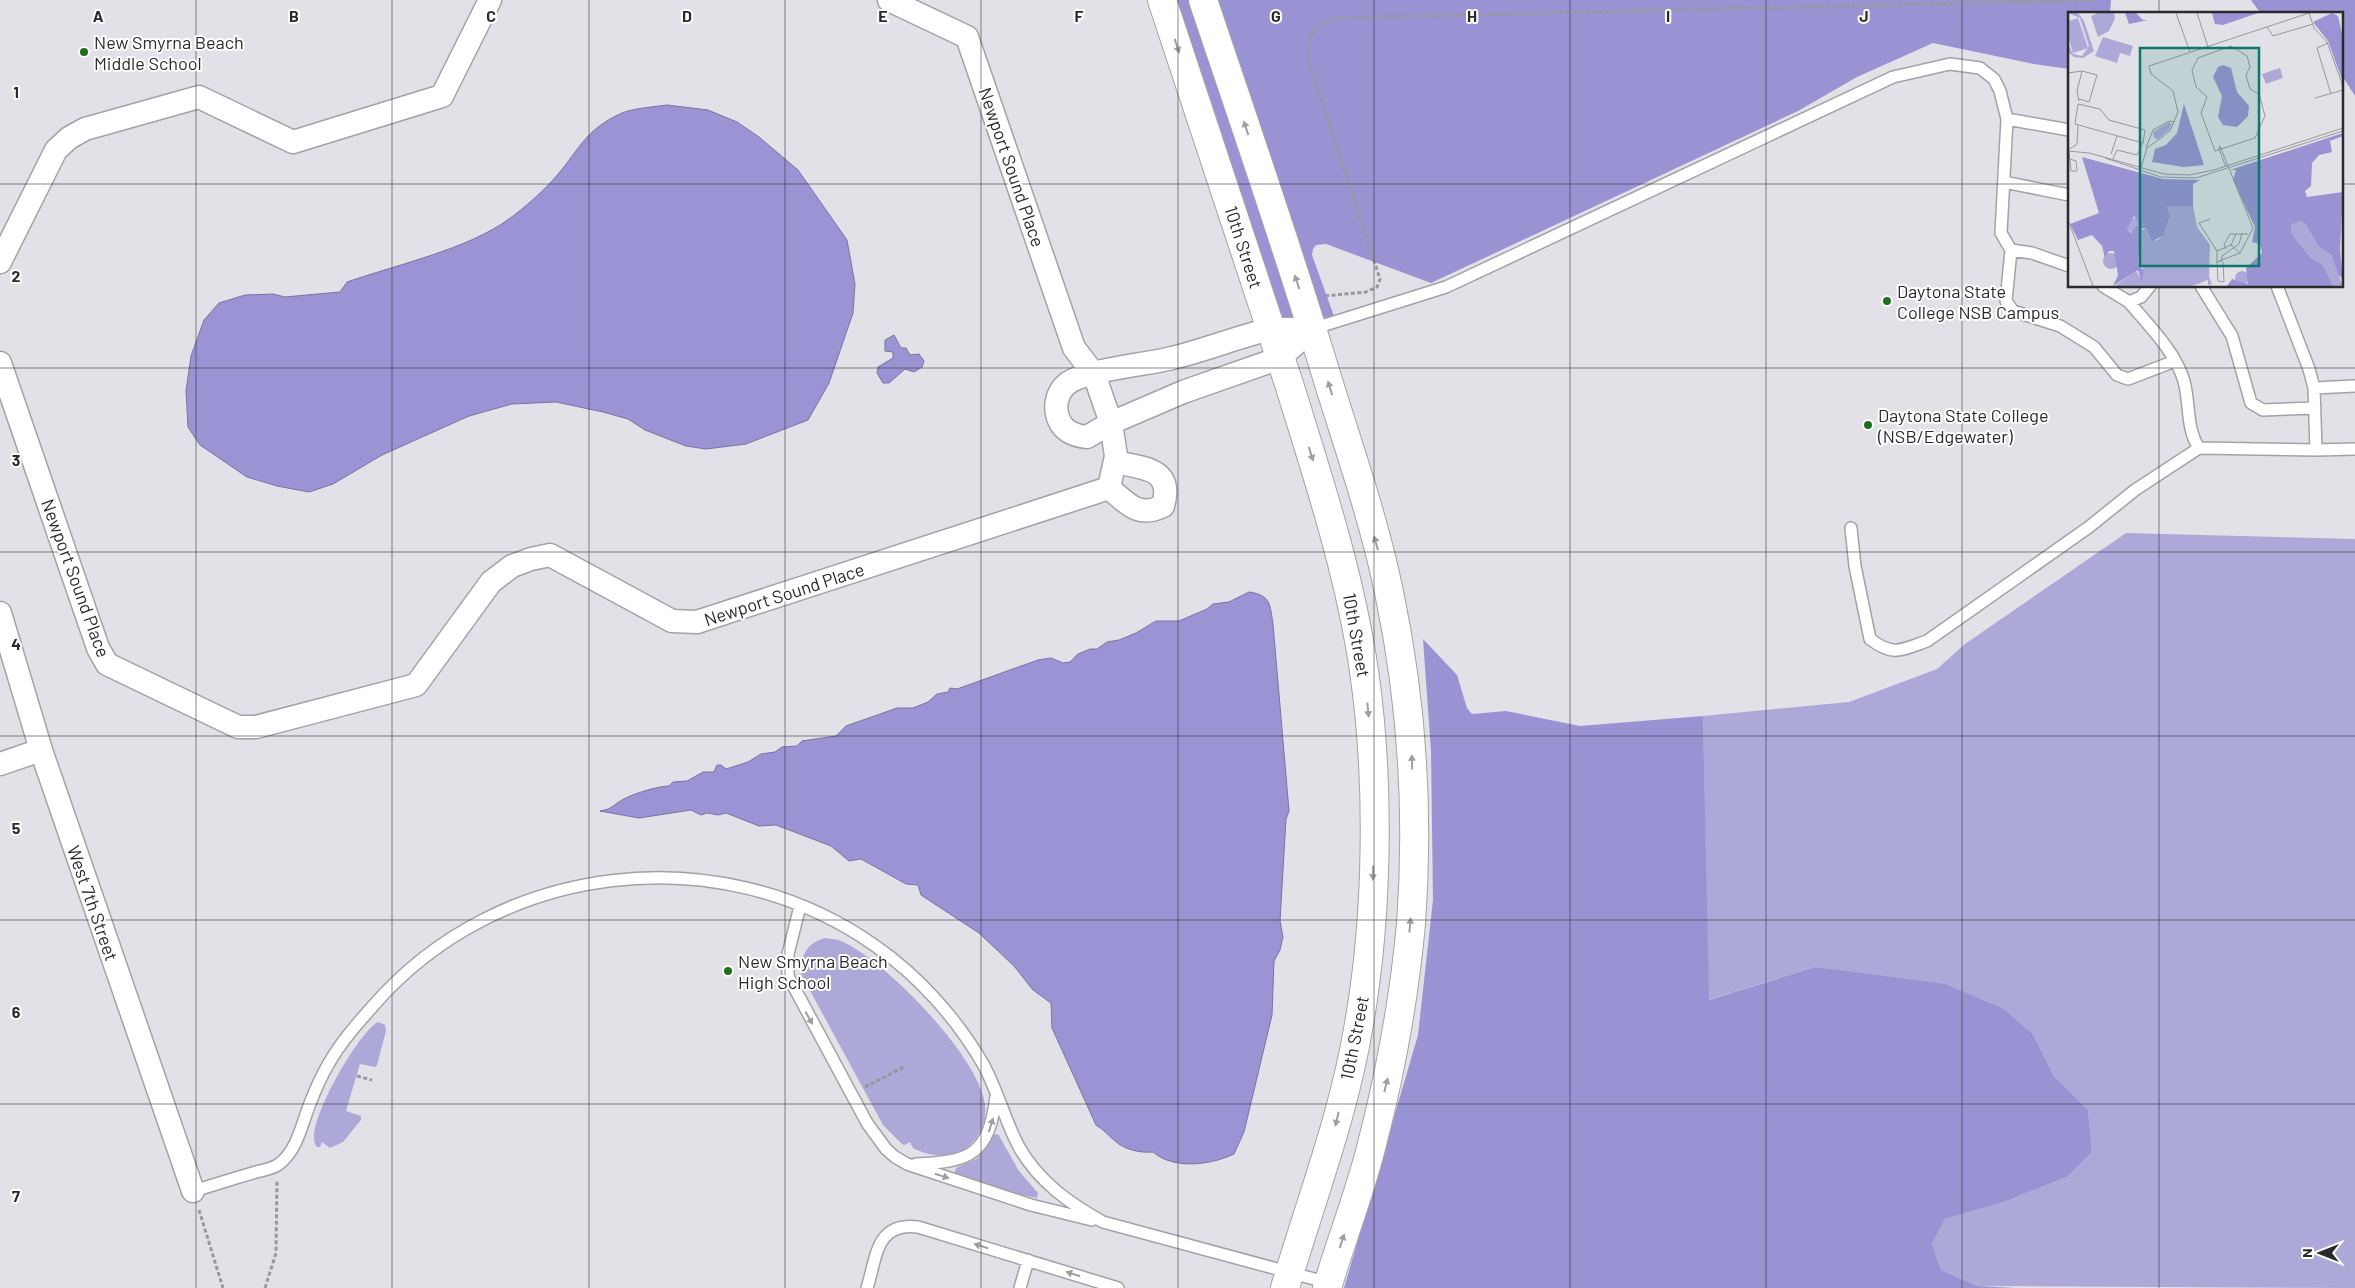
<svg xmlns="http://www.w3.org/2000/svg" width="2355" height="1288" viewBox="0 0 2355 1288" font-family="Barlow,sans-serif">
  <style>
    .green { fill: #aca9d9 }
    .forest { fill: #9993d4 }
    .water { fill: #9a94d5; stroke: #7874a2 }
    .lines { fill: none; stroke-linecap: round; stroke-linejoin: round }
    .lane-casing { stroke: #a3a2a8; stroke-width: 14 }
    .street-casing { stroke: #a3a2a8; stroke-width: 25 }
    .secondary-casing { stroke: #a3a2a8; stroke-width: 30 }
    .path { stroke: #97979c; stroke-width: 3; stroke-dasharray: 4 2.5; stroke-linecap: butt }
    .lane { stroke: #fff; stroke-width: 11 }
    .street { stroke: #fff; stroke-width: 22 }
    .secondary { stroke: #fff; stroke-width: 28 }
    .oneway { fill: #9f9fa0 }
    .grid { fill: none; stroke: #2a2a2c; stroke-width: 1; stroke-opacity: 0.55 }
    .poi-dot { fill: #1c711a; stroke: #fff; stroke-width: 2 }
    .labels { text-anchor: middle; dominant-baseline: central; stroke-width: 4; stroke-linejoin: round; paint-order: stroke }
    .poi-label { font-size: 18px; fill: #2a2a2c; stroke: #fff; text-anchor: start }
    .street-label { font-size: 18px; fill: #2a2a2c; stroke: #fff }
    .inset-road { fill: none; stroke: #98989c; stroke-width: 1 }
    .view { fill: #0f766e; fill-opacity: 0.15; stroke: #0f766e; stroke-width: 2.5 }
    .inset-edge { fill: none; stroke: #2a2a2c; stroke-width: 2.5 }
    .grid-label { font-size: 16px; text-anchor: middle; font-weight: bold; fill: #2a2a2c; stroke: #fff; stroke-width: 4; stroke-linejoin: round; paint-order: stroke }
  </style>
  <rect width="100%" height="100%" fill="#e1e1e7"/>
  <path class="green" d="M2126,533L2355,539V1288L1978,1286L1941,1270L1932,1244L1945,1219L2004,1202L2067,1177L2092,1152L2088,1110L2054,1076L2033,1034L2004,1009L1869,975L1815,967L1708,1000L1703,716L1849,702L1937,669L1965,644Z
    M825,938C831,939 838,939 843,942C886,961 980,1058 985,1105C987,1123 979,1140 963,1150C948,1159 928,1156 913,1148L910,1142L905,1145L902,1144L883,1125L801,974C801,956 806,943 825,938Z
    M378,1022L385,1025L386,1031L377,1065L375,1067L360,1064L346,1111L361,1116V1120L343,1142L330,1148L322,1142L320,1147H317C300,1131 360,1030 378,1022Z
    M998,1134L1019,1171L1038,1193L1037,1198L1013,1193L954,1174L956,1168L978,1158L994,1135Z"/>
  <path class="forest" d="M1174,0H1191L1297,318L1279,319Z
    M1216,0H2111L2110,14H2069V69L2034,64L1933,43L1857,77L1798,111L1431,283L1326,244L1316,245L1313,249L1312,255L1335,319L1321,318Z
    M2251,0H2355V96L2341,74V14H2261Z
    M1423,639L1457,675L1467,708L1472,714L1506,711L1580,726L1703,716L1709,1000L1815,967L1945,984L2004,1009L2033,1034L2054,1076L2088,1110L2092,1152L2067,1177L2004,1202L1945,1219L1932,1244L1941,1270L1978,1286L2016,1288H1344L1418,1035L1433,900L1431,751Z"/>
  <path class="water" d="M667,105L708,110L737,122L759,137L798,170L847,240L855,284L853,313L829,383L808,420L746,444L706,449L686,446L645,430L628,419L603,412L556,402L512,404L469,416L382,455L333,484L309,492L277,486L247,477L200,445L188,427L186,391L191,356L204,320L219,303L245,295L273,294L285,297L340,292L347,282C396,265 468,249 509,219C524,208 540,194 552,181C578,153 583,130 622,113C635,108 653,107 667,105Z
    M894,335L901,348H906L910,355L919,354L924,361L922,367L914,372L905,369L889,383H883L877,373L878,367L893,358V352L885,351V340Z
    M1249,592C1271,595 1270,605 1273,624L1289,811L1286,819L1280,921L1283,937L1280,950L1274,961L1272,1015L1244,1132L1234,1154C1211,1165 1174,1170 1153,1152C1140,1153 1125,1150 1115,1141C1108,1135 1104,1130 1096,1125L1052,1028L1051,1003L1033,990L1014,966L979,933L921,895L918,885L906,884L861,859L849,861L831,846L776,825L759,826L726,813L718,815L707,813L701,815L691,810L639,818L600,811C612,809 612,806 622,800C632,794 658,786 669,786L673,782L687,781L703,772H714L717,765H721L726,769L748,762L761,754L775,752L782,747L797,746L802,741L836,736L846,726L897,708H913L928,702L937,694L948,692L950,688L957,689L1038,660L1051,658L1063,663L1070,662L1078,654L1090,649H1097L1107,642L1119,640L1136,633L1156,621H1179L1207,609L1213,604L1229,602Z"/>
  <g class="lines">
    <defs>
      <path id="lane" d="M2007,119L2069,130
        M2004,182L2069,195
        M2011,250L2006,301L2013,311L2060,326L2094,347L2117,375L2128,379L2175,361
        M2103,286L2129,302L2141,297L2150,286
        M2201,286L2232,336L2251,403L2263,410L2315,408
        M2129,302C2149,326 2175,351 2184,381C2190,403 2186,429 2199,448L2316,450L2314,388L2309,369L2277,286
        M1312,329L1446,287L1893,77L1950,64L1980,68L1994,79L2000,91L2007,119L2001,233L2011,250L2032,253L2069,266
        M2314,388L2355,386
        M2316,450L2355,449
        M1851,528L1855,566L1870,639C1894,657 1901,650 1927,641L2089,527L2135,490L2199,448
        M800,906L788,954V976L867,1123L886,1149L895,1157L907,1164L1031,1205L1092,1220
        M916,1164C971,1162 989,1154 996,1096
        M193,1191C214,1185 235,1178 256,1172C263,1170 273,1169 279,1164C298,1150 302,1122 311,1101C316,1088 322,1075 329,1063C341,1042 357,1024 373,1006C498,862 718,836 874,945C918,975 957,1019 983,1064C998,1091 1005,1121 1019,1147C1039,1182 1069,1203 1103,1222L1329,1283
        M867,1288C877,1256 876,1222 918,1227L1118,1288
        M1020,1288L1028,1260"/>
      <path id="street" d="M0,262L56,150L69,138L85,129L199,97L293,142L442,96L490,0
        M1271,329H1312L1280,358L1183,392L1111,423L1087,437C1077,436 1067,433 1061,424C1053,411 1055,393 1068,383C1089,369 1145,365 1172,358C1206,350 1237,337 1271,329Z
        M0,363L98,648L107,664L238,727H256L416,685L491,582L512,566L531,559L550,555L672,621L697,622L1109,488L1116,456L1111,423L1094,374L1074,348L967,37L889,0
        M1109,488C1128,504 1138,518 1163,506C1174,468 1143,468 1115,462
        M0,613L41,750L193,1191
        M0,764L41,750"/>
      <path id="secondary" d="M1162,0C1204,129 1248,258 1290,387C1319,481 1350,574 1364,671C1380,781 1378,915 1359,1024C1344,1115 1311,1200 1285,1288
        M1203,0C1245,125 1288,249 1326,374C1348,446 1374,519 1389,592C1412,701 1419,814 1411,924C1404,1000 1390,1075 1371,1148C1359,1195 1341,1241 1327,1288"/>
    </defs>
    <use href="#lane" class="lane-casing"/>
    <use href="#street" class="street-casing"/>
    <use href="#secondary" class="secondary-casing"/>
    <path class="path" d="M1325,296L1366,292L1377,287L1380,279L1308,59C1310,32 1310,29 1335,18L2095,0
      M357,1076L372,1080
      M865,1087L906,1066
      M199,1210L223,1288
      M265,1288L276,1253L277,1181"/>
    <use href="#lane" class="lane"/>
    <use href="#street" class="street"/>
    <use href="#secondary" class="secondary"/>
  </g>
  <defs><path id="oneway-solid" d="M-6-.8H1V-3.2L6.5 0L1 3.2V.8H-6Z" transform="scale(1.25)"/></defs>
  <g class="oneway">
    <use href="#oneway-solid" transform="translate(1177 46) rotate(72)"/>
    <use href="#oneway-solid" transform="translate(1246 128) rotate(-108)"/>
    <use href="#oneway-solid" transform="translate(1297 282) rotate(-108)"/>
    <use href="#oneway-solid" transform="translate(1330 388) rotate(-107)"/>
    <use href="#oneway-solid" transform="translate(1311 454) rotate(72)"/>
    <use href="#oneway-solid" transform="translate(1376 543) rotate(-105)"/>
    <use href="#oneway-solid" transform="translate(1368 710) rotate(85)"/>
    <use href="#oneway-solid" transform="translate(1412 762) rotate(-92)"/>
    <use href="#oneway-solid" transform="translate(1373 873) rotate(92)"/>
    <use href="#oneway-solid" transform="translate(1410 925) rotate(-85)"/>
    <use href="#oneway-solid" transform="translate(809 1018) rotate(61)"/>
    <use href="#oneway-solid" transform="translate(1386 1085) rotate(-77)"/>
    <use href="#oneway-solid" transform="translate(1337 1119) rotate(103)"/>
    <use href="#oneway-solid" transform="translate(991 1125) rotate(-72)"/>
    <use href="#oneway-solid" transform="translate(942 1176) rotate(18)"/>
    <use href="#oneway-solid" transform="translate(1342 1241) rotate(-72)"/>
    <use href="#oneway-solid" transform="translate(981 1246) rotate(-163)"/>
    <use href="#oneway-solid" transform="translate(1073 1274) rotate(-163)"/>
  </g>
  <path class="grid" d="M196,0V1288M392,0V1288M589,0V1288M785,0V1288M981,0V1288M1178,0V1288M1374,0V1288M1570,0V1288M1766,0V1288M1962,0V1288M2159,0V14M0,184H2069M2341,184H2355M2159,286V1288M0,368H2355M0,552H2355M0,736H2355M0,920H2355M0,1104H2355"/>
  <g class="poi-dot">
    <circle cx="84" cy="52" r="5"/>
    <circle cx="1887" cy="301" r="5"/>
    <circle cx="1868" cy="425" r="5"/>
    <circle cx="728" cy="971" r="5"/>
  </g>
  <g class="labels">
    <g class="poi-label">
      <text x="94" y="42">New Smyrna Beach<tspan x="94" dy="21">Middle School</tspan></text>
      <text x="1897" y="291">Daytona State<tspan x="1897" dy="21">College NSB Campus</tspan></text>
      <text x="1878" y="415">Daytona State College<tspan x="1878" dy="21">(NSB/Edgewater)</tspan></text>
      <text x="738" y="961">New Smyrna Beach<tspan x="738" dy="21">High School</tspan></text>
    </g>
    <g class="street-label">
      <text transform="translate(1012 167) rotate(71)">Newport Sound Place</text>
      <text transform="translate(1244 247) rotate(72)">10th Street</text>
      <text transform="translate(76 578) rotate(70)">Newport Sound Place</text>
      <text transform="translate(784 594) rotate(-18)">Newport Sound Place</text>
      <text transform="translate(1357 635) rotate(80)">10th Street</text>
      <text transform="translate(93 903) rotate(71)">West 7th Street</text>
      <text transform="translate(1354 1038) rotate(-79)">10th Street</text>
    </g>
  </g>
  <g transform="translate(2068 12)">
    <rect width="275" height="275" fill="#e1e1e7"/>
    <path d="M0,1H10L16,9L26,39L15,46L6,45L0,40V32L5,42L14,44L21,34L12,6ZM30,1H46L47,6L41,19L30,25L23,4ZM10,6L20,36L5,41L0,24V9ZM35,25L65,34L62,44L52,41L49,51L27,44ZM212,56L215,66L198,72L194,62ZM101,110L104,112L101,118L90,127L86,126L85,120ZM99,194H125L129,215L142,233L141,265L144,272L140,273V268L124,274H47L68,259L74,268L76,258L70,248L72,219L78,216L88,229L95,224L102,204ZM58 213a7 7 0 1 1 14 0a7 7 0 1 1-14 0ZM233,209L238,211L250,234L264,244L275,274H265L255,253L243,246L223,221L224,211ZM35 249a8 8 0 1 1 16 0a8 8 0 1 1-16 0ZM167 266a7 7 0 1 1 14 0a7 7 0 1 1-14 0Z" fill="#aca9d9"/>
    <path d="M57,1H68L75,8H80L61,12ZM275,121V124L262,129L264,140L251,143L244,151L243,174L237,179L239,185L275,180L272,238L275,267L270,262L264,244L250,234L238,212L233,209L224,212L223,221L243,246L255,253L265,274H159L164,267L180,272L178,256L194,241L192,232L184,230L187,215L165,168L168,158H162ZM14,145L95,167L132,168L125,172V194H99L102,204L95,224L84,229L78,216H74L70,248L71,254L76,258L74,271L70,258L45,274L50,263L46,239H41L37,246L34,234L24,223L10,228L2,212L31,201ZM66,204L71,212L63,221L59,217Z" fill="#9993d4" fill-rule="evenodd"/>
    <path d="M144,1H190L155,13L147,12ZM264,1L270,4L275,26V70L260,29L245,10ZM155,53L163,56L169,80L181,94L180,104L169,115L155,113L150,105L154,84L145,65L150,55ZM116,92L136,153L116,155L84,150L87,137L98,133L109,121Z" fill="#9a94d5"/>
    <path class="inset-road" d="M108,1L122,40M129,1L140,35M241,1L246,16L259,30L275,74M199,15L205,24L245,12M260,31L249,36L263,82M163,34L179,44L182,55L178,63L182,77L191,82L197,104L187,126L147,139L133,101L139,85L128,75L124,58L130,46ZM0,61L14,59L9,79L11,89M247,86L275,78M11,87L21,90L29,63L14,59M78,136L85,118L101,109L107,110M0,138L9,132L10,113M0,139L21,141L96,162L121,163L146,158L275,116M1,139L3,159H9L8,149L2,147M43,142L49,124M37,146L93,165L128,166L275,119M45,147L49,138L69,143L75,131L77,118L41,108L32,97L10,92L7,112L75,131M158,155L151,137L152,134L185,216L172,241L163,233L168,222H180M72,159L79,136L102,119L110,100L105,79L83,62L81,54L241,1M142,207L131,211L149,239M0,208L25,274M163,233L149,239V250L172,241M158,237L156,233L162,222H168M149,250L150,269L156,270L155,250M153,250L154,244L171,232L174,221"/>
    <path class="view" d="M72,36H191V254H72Z"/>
    <rect width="275" height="275" class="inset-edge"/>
  </g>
  <g class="grid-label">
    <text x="98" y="22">A</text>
    <text x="294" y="22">B</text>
    <text x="491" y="22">C</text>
    <text x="687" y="22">D</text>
    <text x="883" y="22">E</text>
    <text x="1079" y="22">F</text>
    <text x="1276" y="22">G</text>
    <text x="1472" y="22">H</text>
    <text x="1668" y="22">I</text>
    <text x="1864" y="22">J</text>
    <text x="16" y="98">1</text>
    <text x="16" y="282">2</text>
    <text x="16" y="466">3</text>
    <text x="16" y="650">4</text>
    <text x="16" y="834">5</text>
    <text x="16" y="1018">6</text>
    <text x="16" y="1202">7</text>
  </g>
  <g transform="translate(2320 1253) rotate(270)" stroke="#ffffff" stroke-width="4" paint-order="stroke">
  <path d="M0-4L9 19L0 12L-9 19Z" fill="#2a2a2c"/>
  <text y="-8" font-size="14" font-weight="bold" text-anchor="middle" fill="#2a2a2c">N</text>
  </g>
</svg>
